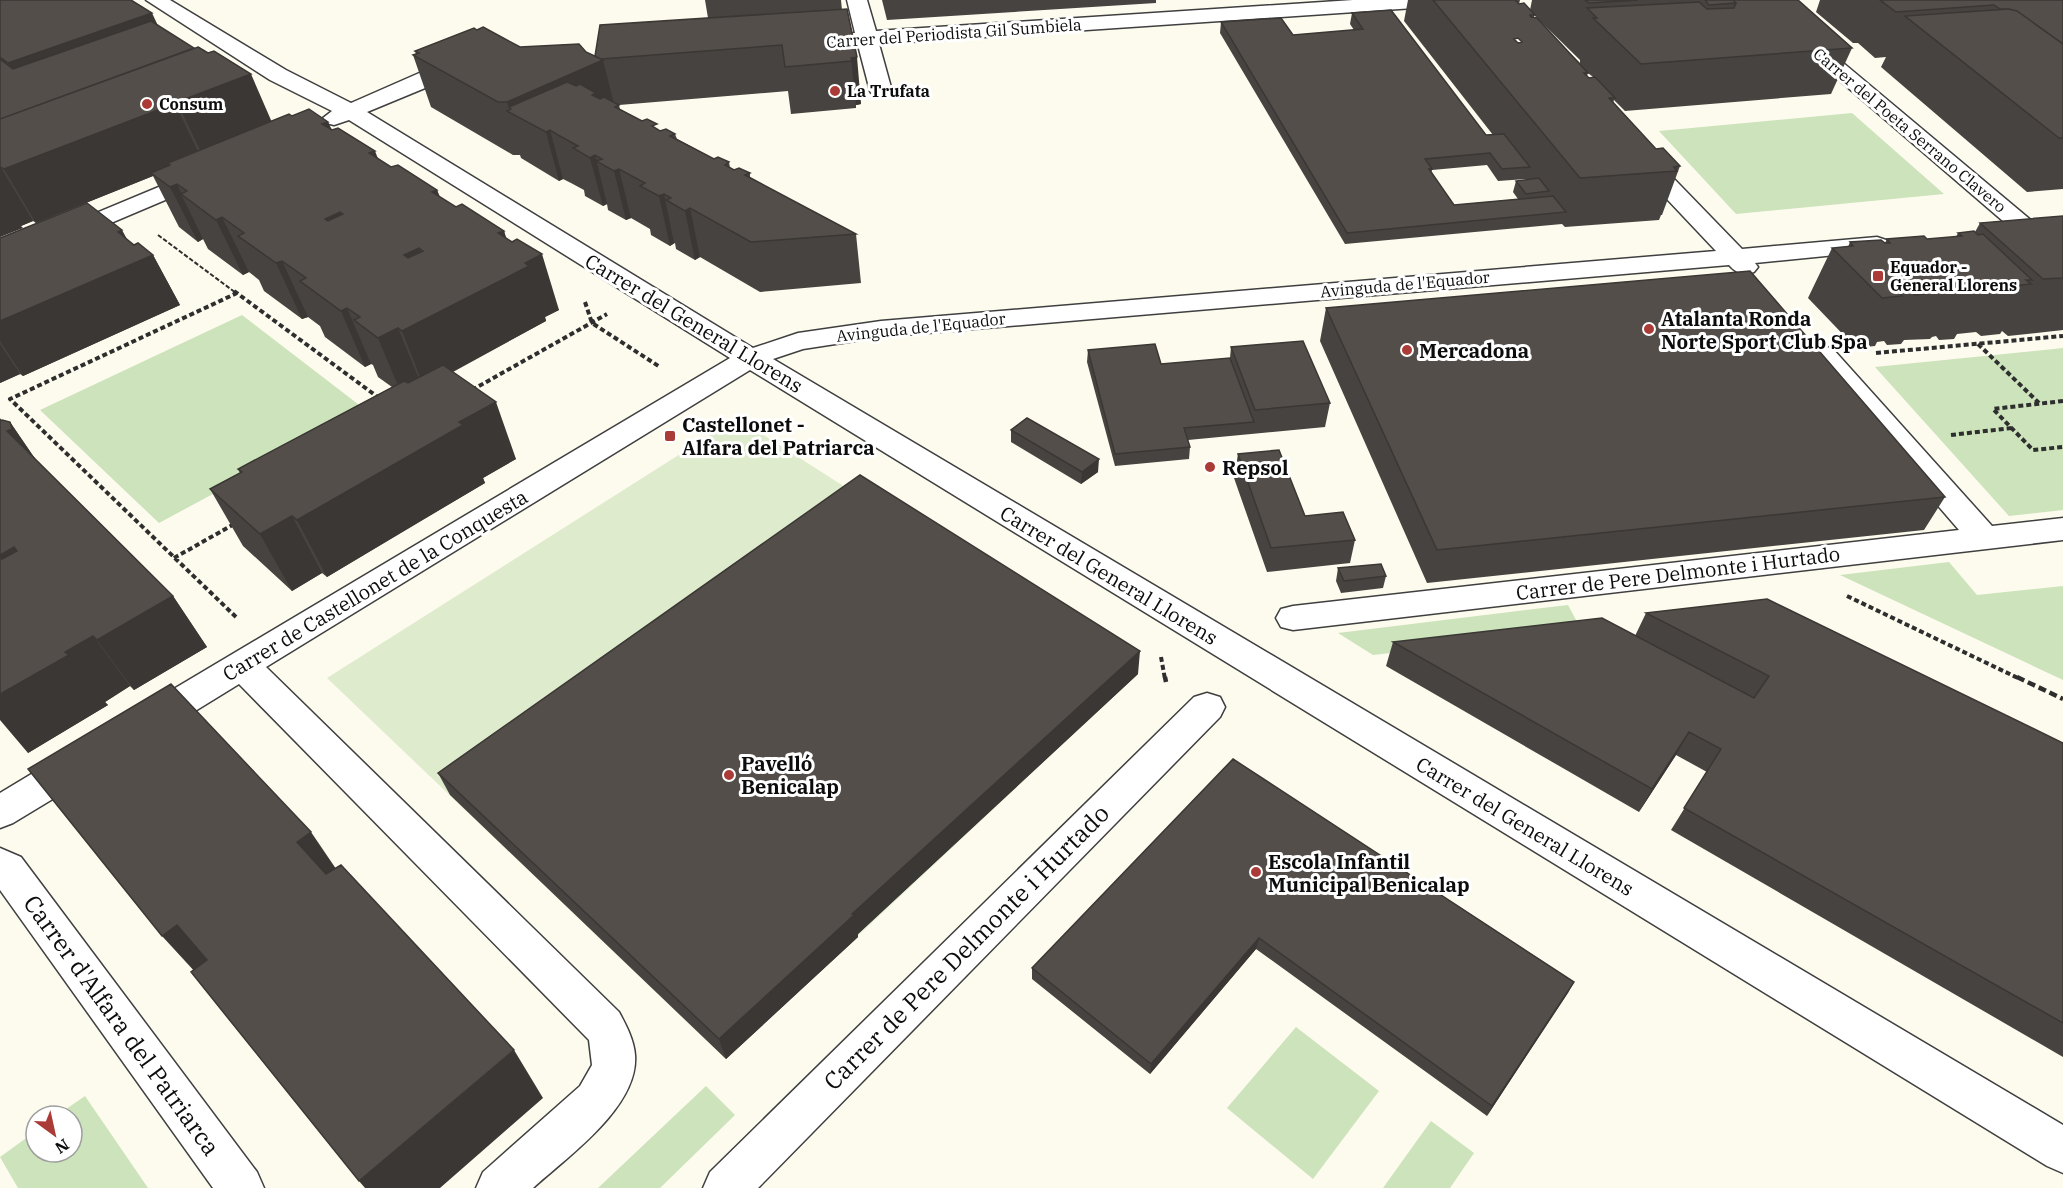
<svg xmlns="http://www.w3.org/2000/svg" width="2063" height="1188" viewBox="0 0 2063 1188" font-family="'IBM Plex Serif',serif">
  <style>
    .green { fill: #cce3bb }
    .pitch { fill: #deebcc }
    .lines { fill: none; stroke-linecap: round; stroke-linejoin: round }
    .minor-casing { stroke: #3f3f3f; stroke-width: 3 }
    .path-far2 { stroke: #2e2e2e; stroke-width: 2; stroke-dasharray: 4.5 2; stroke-linecap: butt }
    .path-far1 { stroke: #2e2e2e; stroke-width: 4; stroke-dasharray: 5 3; stroke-linecap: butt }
    .path { stroke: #2e2e2e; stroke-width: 4.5; stroke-dasharray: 8 4; stroke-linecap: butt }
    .minor { fill: #fff; fill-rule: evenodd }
    .wall { fill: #474340; fill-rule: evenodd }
    .shaded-wall { fill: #3a3734 }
    .building { fill: #534e4a; stroke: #3a3734; stroke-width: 1.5; fill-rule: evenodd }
    .poi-dot { fill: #aa3b36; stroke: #fff; stroke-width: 2 }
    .labels { text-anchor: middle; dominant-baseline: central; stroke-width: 6; stroke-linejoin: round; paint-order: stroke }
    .far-street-label { font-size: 16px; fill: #0c0c0c; stroke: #fff }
    .far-poi-label { font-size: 16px; font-weight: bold; fill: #0c0c0c; stroke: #fff; text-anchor: start }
    .poi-label { font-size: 20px; font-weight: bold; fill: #0c0c0c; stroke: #fff; text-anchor: start }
    .street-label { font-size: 20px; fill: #0c0c0c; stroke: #fff }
    .near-street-label { font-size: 24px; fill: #0c0c0c; stroke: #fff }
  </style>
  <rect width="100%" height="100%" fill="#fdfbed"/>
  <path class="green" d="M1852,113L1944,194L1736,214L1659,131Z
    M242,315L367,411L159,523L40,410Z
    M2063,348V510L2009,516L1875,367Z
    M1949,562L1977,595L2063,586V680L1840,575Z
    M1568,605L1582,631L1373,655L1338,633Z
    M1296,1027L1379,1091L1313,1179L1227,1108Z
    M706,1086L735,1115L660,1188H598Z
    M85,1096L148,1188H18L0,1157L36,1131V1152H72V1116H56Z
    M1431,1121L1474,1153L1450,1188H1383Z"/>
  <path class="pitch" d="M737,418L1138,674L726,1059L327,678Z"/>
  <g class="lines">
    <defs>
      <path id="minor" d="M146,0H170L286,70L351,103L449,60L463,58L471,59L474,64L471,69L367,112L753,348L798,333L881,321L1716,251L1632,162L1628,157L1632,152H1648L1742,249L1877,237L1886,240L1890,245L1886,250L1755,263L1758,267L1754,272C1743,275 1737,274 1729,265L881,337L803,349L773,359L2063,1125V1173L2047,1166L750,370L266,667L619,1012C626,1025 634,1040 635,1055C639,1107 567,1157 533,1188H476L483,1172L580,1086L592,1065L589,1040L239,684L161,732L148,736L135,732L130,722L135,712L730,358L349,120L334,125L326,123L323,118L332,111L270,80Z
        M847,0H867L876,31L1353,0H1454L1451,4L1444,6L879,44L892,91L889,96H873L870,91L858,45L808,48L801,46L798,42L801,38L808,36L855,33Z
        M1746,0H1768L2063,247V268L2054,265Z
        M202,169L210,171L214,176L210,181L0,270V253Z
        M1823,346L1833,349L1992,526L2063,518V540L1293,630L1281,627L1276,618L1281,609L1293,606L1959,530L1813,361L1809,355L1813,349Z
        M1207,693L1220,697L1225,707L1220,717L758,1188H703L710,1172L1194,697Z
        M81,748L94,752L99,763L94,774L13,823L0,828V793L68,752Z
        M0,848L21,857L257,1172L264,1188H213L0,890Z"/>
    </defs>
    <use href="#minor" class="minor-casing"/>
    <path class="path-far2" d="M158,235L236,293"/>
    <path class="path-far1" d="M234,291L379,398
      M585,302L592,323L660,367
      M1978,344L2039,403
      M1876,353L2063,336
      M472,390L607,314
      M2063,401L1993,409L2033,450L2063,447
      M1951,435L2012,428
      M174,558L236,523
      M1847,596L2020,679
      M236,617L10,399L237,293
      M1161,657L1165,679"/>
    <path class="path" d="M1165,677L1166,682
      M2017,677L2063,699"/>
    <use href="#minor" class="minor"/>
  </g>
  <path class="wall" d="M0,0L158,26L271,121L292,116L328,122L332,130L378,159L391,167L437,190L440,197L456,207L504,231L506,238L559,310L545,317L546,321L453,372L516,459L483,478L485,483L417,523L327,577L322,573L292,591L243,546L210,489L240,473L238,469L392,387L378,377L373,365L371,364L365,367L325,337L320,326L308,317L302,319L264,291L259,280L249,272L243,275L208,249L203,239L198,242L179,227L153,176L36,223L33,221L21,226L0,237Z
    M705,0H841L842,10L861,104L856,105V108L791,114L788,91L619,105L620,109L660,131L675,134L677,139L714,159L729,162L730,168L734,170L750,173V178L856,234L861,283L760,292L700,257L695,260L676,249L675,243L670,246L651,235L650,229L631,218L626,220L608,210L607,204L603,206L585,196L584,190L571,183L563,179L559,181L521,158L520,155H513L431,107L413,55L416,54L415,51L477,30L520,47L586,52L595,56L708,18Z
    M882,0H1156V3L887,20Z
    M1408,0H1520L1519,4L1530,10L1532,0H1798L1852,48L1831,94L1625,111L1614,100L1613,103L1656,149L1680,166L1662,215H1661L1659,220L1565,227L1562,224L1345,244L1220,33L1221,22L1293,35L1354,30L1350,24L1352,13L1486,135H1493L1404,21ZM1534,15L1580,60V63L1534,18ZM1518,38L1522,42L1518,43L1514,39ZM1588,73L1593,77L1589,78L1587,76ZM1487,165L1498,181L1527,179V180L1516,181L1513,192L1518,199L1454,205L1431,173L1432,170Z
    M1820,0H2063V189L2027,192L1881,67L1886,57L1875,58L1858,43H1853L1816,12Z
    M2063,216V330L2008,336L2002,331L2000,334L1981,336L1976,332L1957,334L1954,339L1939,340L1936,336L1932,337L1930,339L1904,340L1901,344L1887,345L1884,341L1877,342L1875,346L1856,348L1808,298L1832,248L1848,247L1850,242L1885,243L1887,239H1927L1956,237L1958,233L1975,232L1980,223Z
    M0,238L127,240L134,245L153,255L180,305L23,376L20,374L0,383Z
    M1326,308L1945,497L1924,530L1427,583L1320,341Z
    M1231,347L1330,403L1325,427L1188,440L1190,447L1189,459L1115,466L1087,362L1088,350L1161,364L1230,358Z
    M1,421L10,422L35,459L173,596L207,647L134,690L130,686L105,702L108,705L28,753Z
    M1011,430L1098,472L1081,484L1011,442Z
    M1238,454L1305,516L1355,540L1350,563L1267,572L1234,478Z
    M1338,568L1386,576L1383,588L1341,593L1336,581Z
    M1646,613L2063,743V1057L1671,830L1707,772L1676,755L1639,812L1386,666L1393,642L1635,636Z
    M1138,674L858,934V937L726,1059L450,795L438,773Z
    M1233,759L1574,982L1487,1116L1256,949L1150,1074L1032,979V968Z"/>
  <path class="shaded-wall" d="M152,13L175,62L251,74L274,127L203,156L177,102L174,101L199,154L170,165L168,163L170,169L151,173L153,176L36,223L4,169L0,166L33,221L21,226L23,228L0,237V126L36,113L8,63Z
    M857,57L861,104L856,105L851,58Z
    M603,60L616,112L550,130L563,179L559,181L546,132L509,107L507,102Z
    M328,122L349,175L322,124Z
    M375,151L396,205L369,153Z
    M595,155L607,204L603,206L590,158Z
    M619,169L631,218L626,220L614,171Z
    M177,184L182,195L181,194L203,239L198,242L170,187Z
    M437,190L456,244L432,192Z
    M664,194L674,243L670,246L659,196Z
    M690,208L700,257L695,260L685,211Z
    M340,212L363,267L325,219Z
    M222,217L249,272L243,275L216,220Z
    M122,230L139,261L153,255L180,305L23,376L0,341V321L118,232Z
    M504,231L517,272L525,263L542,254L559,310L545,317L546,321L424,387L402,331L498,233Z
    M419,248L440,304L404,255Z
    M282,261L308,317L302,319L276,263Z
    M347,308L371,364L365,367L341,311Z
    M398,328L421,384L402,395L378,338Z
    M0,344L20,374L0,383Z
    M496,402L516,459L483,478L485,483L327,577L297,520L459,422Z
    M0,418L8,430L10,422L45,473L0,430Z
    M1099,459L1098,472L1081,484L1082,472Z
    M292,516L322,573L292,591L260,534Z
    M14,547L53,598L0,557V555Z
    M173,596L207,647L134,690L97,640Z
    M93,636L130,686L105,702L108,705L28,753L0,720V694L65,652Z
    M1140,651L1138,674L858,934V937L726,1059L719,1039L852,914Z
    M1689,732L1676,755L1639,812L1652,789Z
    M311,832L347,885L334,895L297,842Z
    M177,925L222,976L208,986L162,936Z
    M1259,938L1256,949L1150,1074L1151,1064Z
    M1574,982L1568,993L1487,1116L1492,1106Z
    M514,1050L543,1098L440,1188H365L359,1181Z"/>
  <path class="building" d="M0,0H131L152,13L8,63L0,57Z
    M1433,0H1515L1519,4L1524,3L1535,15H1530L1531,17L1537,18L1588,73H1584L1589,78L1595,77L1615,98H1609L1656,149L1663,148L1680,166L1674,167L1677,171L1580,178ZM1518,38L1522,42L1518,43L1514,39Z
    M1585,0H1638L1589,3Z
    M1705,0H1733L1736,3L1709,5Z
    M1733,0H1798L1852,48L1641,64L1593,18H1597L1587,8L1699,2L1707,9L1734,8L1736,3Z
    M1880,0H2063V44L2017,11L2009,9H2000L1994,5L1896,12Z
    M847,9L857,57L851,58L852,61L785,67L782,45L601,59L595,56L600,25Z
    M2009,9L2017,11L2063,44V138H2059L1905,16Z
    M1391,10L1486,135L1504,134L1530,167L1502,169L1490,153L1425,159L1432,169H1429L1454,205L1553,196L1566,212L1347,233L1221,22L1281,18L1293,35L1363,29L1352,13Z
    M151,21L194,48L0,119V59L13,69Z
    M483,27L520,47L579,44L586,52L603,60L507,102H498L413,55L419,53L415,51L474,28L477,30Z
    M198,47L208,53L214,51L251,74L177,102L174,101L163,105L166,107L4,169L0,167V119Z
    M567,82L576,86L580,84L596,93L592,95L600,99L604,97L619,105L615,107L642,121L647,119L657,124L652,126L660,131L666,129L675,134L670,136L714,159L718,157L729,162L725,165L734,170L739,168L750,173L745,175L856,234L751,242L690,208L685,211L666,200L671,198L664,194L659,196L640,186L645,183L619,169L614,171L596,161L602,159L595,155L590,158L573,148L578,146L558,135L550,130L546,132L507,111L511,109L509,107Z
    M309,109L328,122L322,124L332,130L338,128L375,151L369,153L391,167L398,165L437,190L432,192L456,207L462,204L504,231L498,233L512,242L517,239L542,254L525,263L529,266L402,331L398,328L378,338L354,320L360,317L347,308L341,311L300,281L306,278L282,261L276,263L238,236L244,233L222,217L216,220L181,194L187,191L177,184L170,187L151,173L170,165L168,163L289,114L292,116ZM340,212L343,214L328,221L325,219ZM419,248L423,251L408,258L404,255Z
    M1539,178L1549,191L1526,194L1516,181Z
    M87,203L122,230L118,232L134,245L138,243L153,255L0,321V238Z
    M2063,216V278L2043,279L1980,223Z
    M1974,231L1978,235L1983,234L2032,280H2026L2031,284L2011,286L2006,282L1980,285L1984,289L1968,290L1965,286L1958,287L1959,289L1926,290L1930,293L1915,295L1911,291L1899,292L1902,296L1882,298L1832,248L1853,246L1850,242L1881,240L1885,243H1890L1887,239L1924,236L1927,239L1962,236L1958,233Z
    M1750,271L1945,497L1437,550L1326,308Z
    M1303,341L1330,403L1255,410L1231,347Z
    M1155,344L1161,364L1230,358L1254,422L1184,428L1190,447L1115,454L1088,350Z
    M443,365L496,402L459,422L463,425L297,520L292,516L260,534L210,489L242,472L238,469L404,381L408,383Z
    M1027,418L1099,459L1082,472L1011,430Z
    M2,420L10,422L12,429L7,431L173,596L97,640L93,636L65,652L69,655L0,694V557L2,559L17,551L14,547L0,555V421Z
    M1279,450L1305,516L1343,512L1355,540L1271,548L1238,454Z
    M860,475L1140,651L852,914L854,915L719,1039L438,773Z
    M1381,564L1386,576L1344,581L1338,568Z
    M1767,599L2063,743V1023L1684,808L1721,749L1689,732L1652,789L1393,642L1602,618L1754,698L1769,676L1646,613Z
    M171,684L311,832L297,842L326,874L341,865L514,1050L359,1181L191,972L207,960L177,925L162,936L28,769Z
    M1233,759L1574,982L1492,1106L1259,938L1151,1064L1032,968Z"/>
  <g class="poi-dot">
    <circle cx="835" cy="91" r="6"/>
    <circle cx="147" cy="104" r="6"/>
    <rect x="1872" y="270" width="12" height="12" rx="3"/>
    <circle cx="1649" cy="329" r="6"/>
    <circle cx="1407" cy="350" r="6"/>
    <rect x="664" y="430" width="12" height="12" rx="3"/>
    <circle cx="1210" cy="467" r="6"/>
    <circle cx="729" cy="775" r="6"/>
    <circle cx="1256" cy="872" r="6"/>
  </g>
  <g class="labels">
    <g class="far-street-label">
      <text transform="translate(954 33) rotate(-4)">Carrer del Periodista Gil Sumbiela</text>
      <text transform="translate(1910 130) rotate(40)">Carrer del Poeta Serrano Clavero</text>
      <text transform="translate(1405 284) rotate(-5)">Avinguda de l'Equador</text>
      <text transform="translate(921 327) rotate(-6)">Avinguda de l'Equador</text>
    </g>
    <g class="far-poi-label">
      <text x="847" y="91">La Trufata</text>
      <text x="159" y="104">Consum</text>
      <text x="1890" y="267">Equador -<tspan x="1890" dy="18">General Llorens</tspan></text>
    </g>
    <g class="poi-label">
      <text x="1661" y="318">Atalanta Ronda<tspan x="1661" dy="23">Norte Sport Club Spa</tspan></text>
      <text x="1419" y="350">Mercadona</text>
      <text x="682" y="424">Castellonet -<tspan x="682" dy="23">Alfara del Patriarca</tspan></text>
      <text x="1222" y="467">Repsol</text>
      <text x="741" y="763">Pavelló<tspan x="741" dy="23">Benicalap</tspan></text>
      <text x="1268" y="861">Escola Infantil<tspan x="1268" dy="23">Municipal Benicalap</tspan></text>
    </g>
    <g class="street-label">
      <text transform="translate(694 323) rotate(31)">Carrer del General Llorens</text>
      <text transform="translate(1678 573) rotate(-7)">Carrer de Pere Delmonte i Hurtado</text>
      <text transform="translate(1109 575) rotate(31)">Carrer del General Llorens</text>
      <text transform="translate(375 585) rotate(-31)">Carrer de Castellonet de la Conquesta</text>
      <text transform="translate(1525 826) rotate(31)">Carrer del General Llorens</text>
    </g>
    <g class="near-street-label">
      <text transform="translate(966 947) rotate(-45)">Carrer de Pere Delmonte i Hurtado</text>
      <text transform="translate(122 1025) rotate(54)">Carrer d'Alfara del Patriarca</text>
    </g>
  </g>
  <g transform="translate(54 1134) rotate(147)"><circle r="28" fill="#ffffff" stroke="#9e9e9e" stroke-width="1.5"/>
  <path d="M0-4.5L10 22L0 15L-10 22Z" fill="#aa3b36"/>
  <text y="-9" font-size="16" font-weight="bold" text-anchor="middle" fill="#0c0c0c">N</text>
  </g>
</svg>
